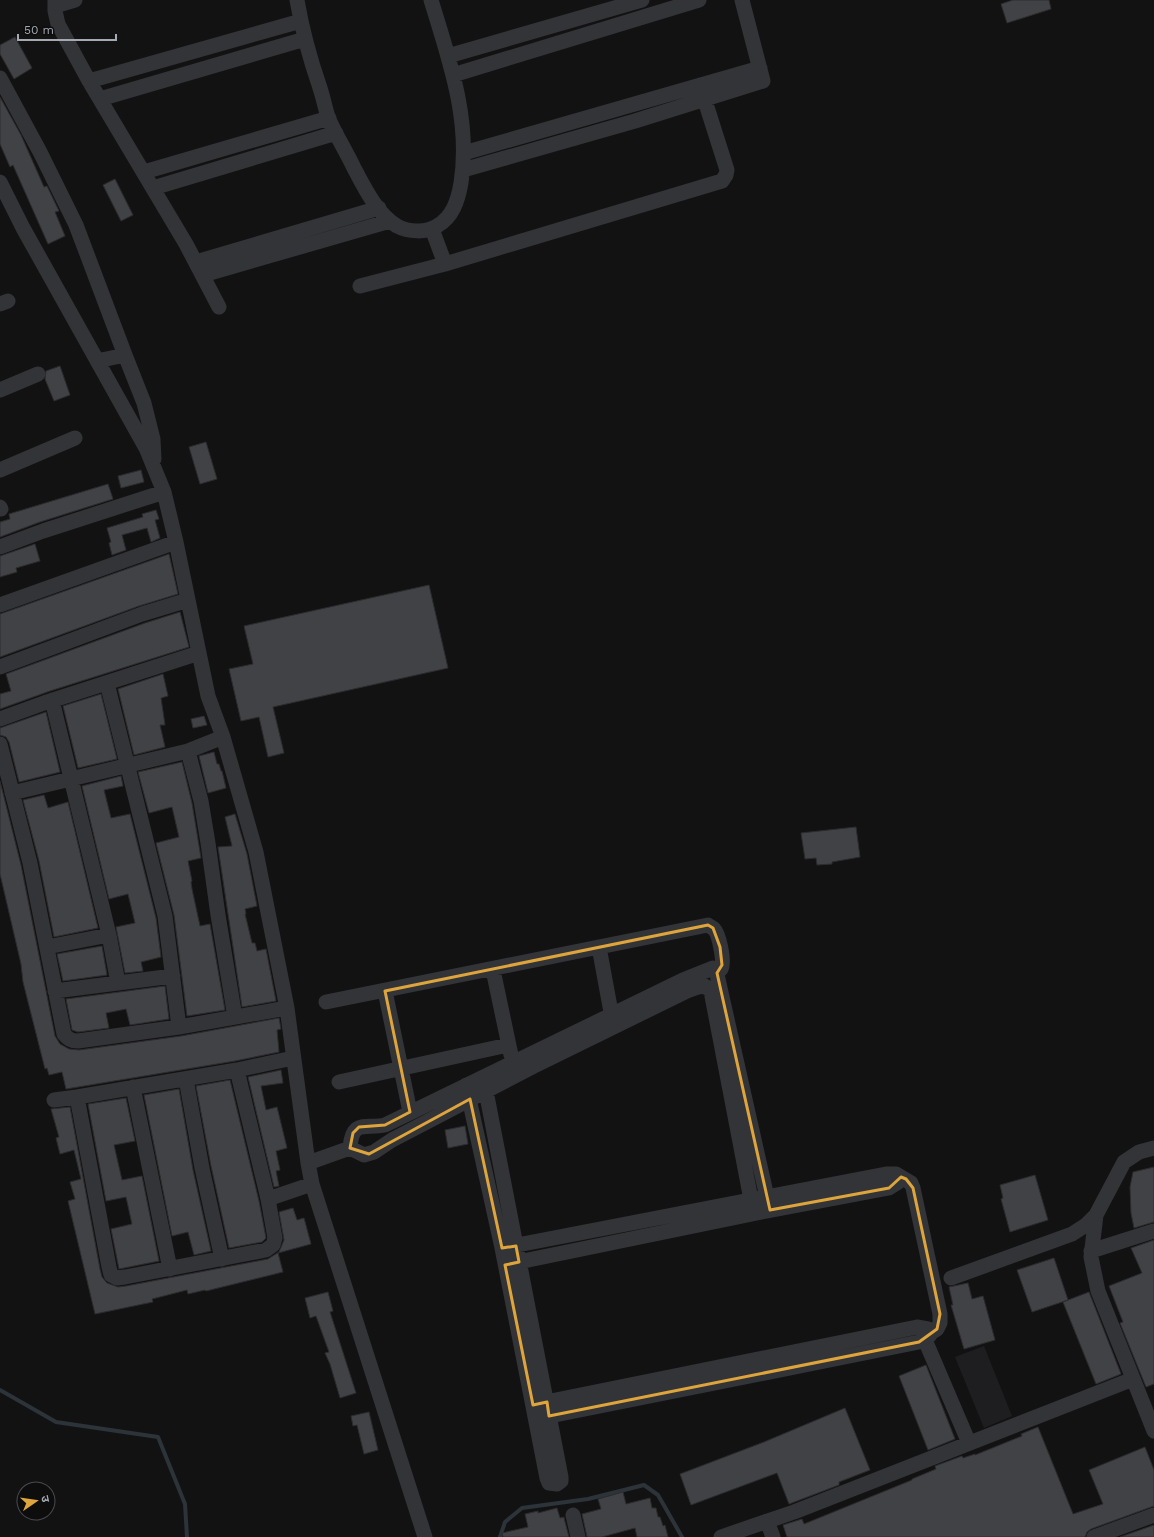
<svg xmlns="http://www.w3.org/2000/svg" width="1154" height="1537" viewBox="0 0 1154 1537" font-family="'Work Sans','Noto Sans Devanagari',sans-serif">
  <style>
    .built { fill: #1e1e20 }
    .lines { fill: none; stroke-linecap: round; stroke-linejoin: round }
    .stream { stroke: #2c343a; stroke-width: 4 }
    .building { fill: #414246; stroke: #2c2c2f }
    .minor { stroke: #333437; stroke-width: 15 }
    .marked { fill: none; stroke: #dfa53d; stroke-width: 3; stroke-linejoin: round }
  </style>
  <rect width="100%" height="100%" fill="#121213"/>
  <path class="built" d="M984,1346L1012,1416L984,1428L955,1357Z"/>
  <g class="lines">
    <path class="stream" d="M0,1390L56,1422L158,1437L185,1504L187,1537
      M500,1537L505,1522L522,1508L588,1499L644,1485L658,1495L682,1537"/>
  </g>
  <path class="building" d="M1013,0H1049L1051,9L1007,23L1001,4Z
    M15,37L32,68L14,79L0,54V45Z
    M0,97L21,135L44,187L47,186L59,211L55,212L65,236L48,244L13,165L10,167L0,144Z
    M115,179L133,215L121,221L103,185Z
    M60,366L70,395L54,401L45,379L46,371Z
    M206,442L217,479L200,484L189,447Z
    M141,470L144,482L121,488L118,476Z
    M108,484L113,499L40,522L0,537V522L10,519L9,514Z
    M156,510L159,519L155,520L160,538L151,542L147,528L122,535L126,550L112,555L109,543L111,542L107,528L143,517L142,514Z
    M35,544L40,561L16,568L17,572L0,577V556Z
    M169,554L178,594L139,606L0,657V614Z
    M429,585L448,668L273,707L284,753L268,757L259,717L241,721L229,669L253,664L244,626Z
    M180,612L189,647L50,691L0,709V694L11,691L6,674L145,623Z
    M163,674L168,696L161,698L165,725H160L165,747L134,755L118,689Z
    M101,694L117,759L78,768L63,706Z
    M46,712L60,772L19,782L9,742L6,737L0,735V728Z
    M204,716L207,725L193,728L191,719Z
    M214,752L217,764H219L221,771H222L226,788L208,793L199,756Z
    M182,762L192,803L201,858L188,861L192,881L191,882L192,889L200,926L210,924L225,1010L187,1016L174,915L156,843L179,837L172,807L149,813L138,772Z
    M121,776L123,786L104,790L111,818L130,814L156,918L161,957L141,962L143,971L125,973L116,927L135,923L128,894L109,899L82,786Z
    M0,781L21,865L55,1036L60,1044L69,1049L79,1050L181,1036L279,1018L281,1029L277,1030L279,1052L235,1061L66,1089L62,1072L49,1075L47,1068L45,1069L23,982L21,964L0,874Z
    M44,795L48,808L68,802L98,928L54,937L39,861L23,800Z
    M235,814L247,854L257,906L245,909L246,914H245L252,943H255L257,951L266,949L276,1001L242,1007L218,847L232,846L225,817Z
    M856,827L860,857L832,862V864L817,865L816,858L805,859L801,833Z
    M102,946L107,975L63,981L57,954Z
    M165,986L169,1019L130,1025L126,1009L106,1013L109,1028L78,1032L72,1030L66,999Z
    M281,1070L283,1083L261,1086L266,1110L277,1107L287,1148L276,1151L280,1170L276,1171L279,1186L274,1187L248,1077Z
    M230,1080L259,1201L266,1238L262,1242L229,1248L211,1166L196,1086Z
    M179,1089L193,1170L211,1251L194,1255L188,1232L172,1236L144,1095Z
    M126,1098L135,1141L114,1145L122,1180L142,1176L159,1261L119,1269L111,1229L132,1224L126,1197L106,1201L88,1104Z
    M70,1107L100,1269L102,1277L107,1283L118,1287L126,1286L268,1259L279,1252L284,1240L279,1212L293,1208L297,1220L304,1218L311,1244L278,1253L283,1272L206,1291L205,1290L188,1294L187,1290L152,1299L153,1302L95,1314L68,1201L75,1199L70,1182L81,1179L74,1150L60,1154L56,1138L59,1137L51,1109Z
    M465,1126L468,1144L448,1148L445,1130Z
    M1154,1167V1222L1134,1228L1131,1213L1130,1187L1133,1172Z
    M1035,1175L1048,1220L1010,1232L1001,1199L1003,1198L1000,1185Z
    M1154,1240V1384L1146,1387L1120,1323L1123,1322L1109,1286L1142,1273L1131,1248Z
    M1054,1258L1068,1300L1032,1312L1017,1270Z
    M968,1283L972,1299L983,1296L995,1340L964,1349L951,1305H953L949,1287Z
    M328,1292L333,1311L330,1312L356,1393L340,1398L330,1364L325,1353L329,1352L316,1316L310,1318L305,1298Z
    M1089,1292L1121,1374L1096,1384L1063,1302Z
    M926,1365L955,1439L928,1450L899,1376Z
    M845,1408L870,1470L839,1482V1485L789,1504L777,1473L691,1505L680,1474L764,1442Z
    M369,1412L378,1450L364,1454L357,1425L353,1426L351,1416Z
    M1038,1427L1073,1514L1103,1504L1089,1470L1145,1447L1154,1470V1506L1091,1529L1087,1532L1085,1537H787L783,1525L802,1519L804,1524L912,1480V1479L936,1469L935,1466L962,1456L963,1458L975,1454V1455L1022,1436L1021,1434Z
    M623,1492L626,1504L650,1498L652,1508H656L658,1517H660L663,1526L665,1525L668,1537H637L635,1528L602,1537H587L582,1514L601,1509L598,1499Z
    M557,1508L560,1518L564,1517V1518L569,1537H503L502,1533L528,1527L525,1514L538,1511V1513Z
    M1154,1525V1537H1120Z"/>
  <g class="lines">
    <path class="minor" d="M55,0V11L58,24L89,81L186,244L219,307
      M297,0C302,30 310,59 320,88C323,97 325,107 328,117C335,134 346,151 354,168C364,187 377,214 397,226C408,232 426,233 437,226C453,217 458,200 461,183C471,120 449,59 431,0
      M55,6L75,0
      M448,56L642,0
      M453,75L699,0
      M0,78L40,152L76,225L125,355L144,403L153,439L154,459
      M89,81L301,21
      M100,99L305,39
      M464,153L760,68
      M463,170L635,121L763,81L742,0
      M144,172L329,118
      M0,182L23,228L146,448L164,492L176,542L208,696L223,737L256,852L287,1008L308,1163L312,1184L425,1537
      M153,188L336,133
      M432,229L445,264L722,181L726,175L727,170L700,85
      M196,262L379,208
      M203,275L390,221
      M360,286L445,264
      M0,304L8,301
      M97,361L125,355
      M0,390L38,374
      M0,470L75,438
      M0,507L1,509
      M0,547L43,531L164,492
      M0,605L176,542
      M0,667L142,614L188,600
      M107,683L165,916L179,1027
      M52,700L109,935L118,983
      M0,719L44,703L199,653
      M0,744L30,863L64,1034C68,1039 71,1041 78,1041L179,1027L287,1008
      M188,751L201,801L208,843L218,915L235,1017
      M12,793L188,751L223,737
      M47,947L109,935
      M599,947L613,1023
      M493,970L511,1055
      M55,991L173,976
      M385,991L410,1112
      M326,1002L708,925C709,926 713,928 714,929C719,934 725,962 721,969C721,970 717,972 717,973
      M293,1058L237,1070L77,1097L109,1267L111,1275L117,1278L125,1277L266,1250L273,1245L275,1238L268,1199L312,1184
      M237,1070L268,1199
      M186,1079L202,1168L222,1259
      M339,1082L508,1045
      M466,1085L502,1248L547,1478L549,1483L557,1484L561,1481V1477L486,1091L482,1078
      M133,1087L170,1269
      M54,1100L77,1097
      M350,1148C352,1119 365,1129 385,1125L683,980L713,968L716,969L718,979L769,1206
      M350,1148L364,1155L374,1152L392,1140L532,1067L687,991L698,987L705,986L711,991L753,1210
      M308,1163L350,1148
      M901,1177L911,1183L913,1188L940,1314V1323L937,1329L932,1332
      M1096,1215L1091,1257L1098,1291L1154,1431
      M507,1247L886,1174H896L901,1177L897,1183L889,1188L762,1212L509,1264
      M1091,1251L1154,1231
      M951,1278L1072,1234L1086,1225L1096,1215L1124,1162L1139,1152L1154,1148
      M925,1340L969,1443
      M536,1404L917,1327L928,1329L932,1332L929,1336L919,1342L540,1418
      M573,1515L578,1537
      M767,1521L773,1537
      M721,1537L794,1512L1133,1379
      M1094,1537L1154,1515"/>
  </g>
  <path class="marked" d="M708,925L713,928L720,947L722,965L717,973L770,1210L889,1188L901,1177L906,1179L913,1188L940,1314L937,1329L919,1342L549,1416L547,1402L533,1405L505,1265L519,1262L516,1246L502,1248L470,1099L369,1154L350,1148L353,1133L359,1127L385,1125L410,1112L385,991Z"/>
  <g transform="translate(36 1501) rotate(77)"><circle r="19" fill="#0d0d0e" stroke="#494b50"/>
  <path d="M0-3L7 15L0 10L-7 15Z" fill="#dfa53d"/>
  <text y="-6" font-size="11" font-weight="bold" text-anchor="middle" fill="#a4a9b2">उ</text>
  </g>
  <path d="M18 34v6h98v-6" fill="none" stroke="#a4a9b2" stroke-width="2"/>
  <text x="24" y="34" font-size="12" fill="#a4a9b2" stroke="#0d0d0e" stroke-width="3" paint-order="stroke">50 m</text>
</svg>
